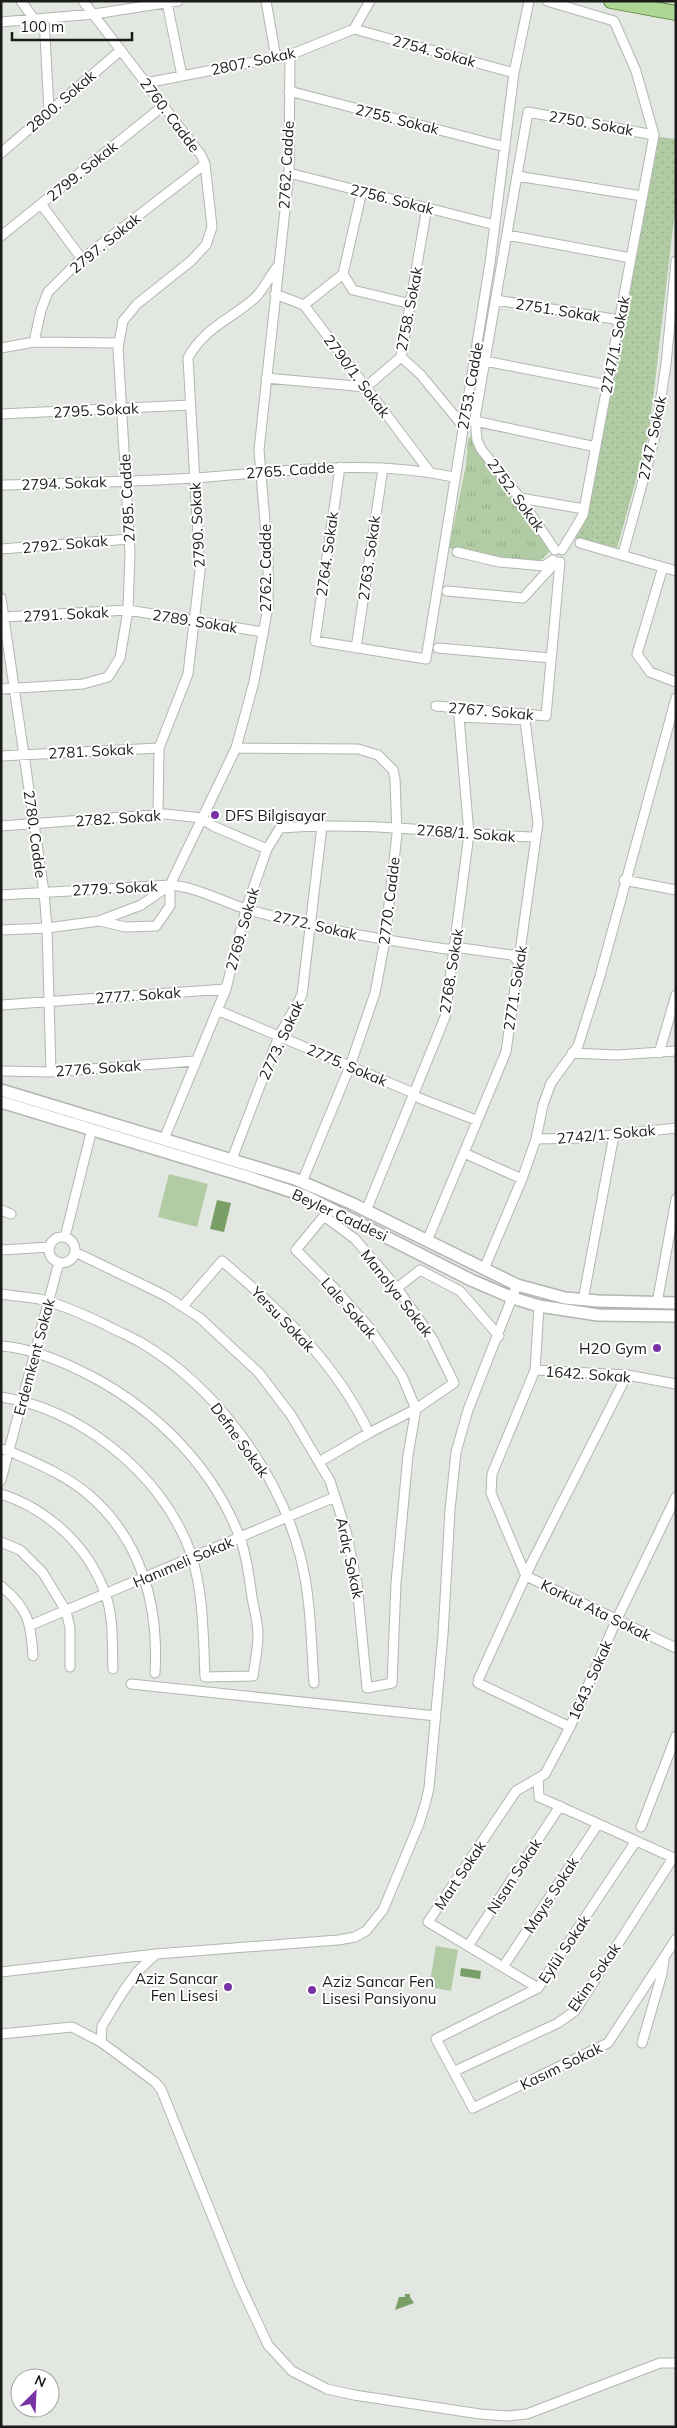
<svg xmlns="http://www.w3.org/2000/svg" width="677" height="2428" viewBox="0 0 677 2428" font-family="Mulish,sans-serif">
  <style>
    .grass { fill: url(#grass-tufts) }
    .park { fill: url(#park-dots) }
    .garden { fill: #b1cca4 }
    .water { fill: #7a9f66 }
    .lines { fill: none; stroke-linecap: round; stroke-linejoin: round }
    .street-casing { stroke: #b2b6b0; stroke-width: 11 }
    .secondary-casing { stroke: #b2b6b0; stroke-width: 14 }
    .primary-casing { stroke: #57843a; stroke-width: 16 }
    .street { stroke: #fff; stroke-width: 9 }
    .secondary { stroke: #fff; stroke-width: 11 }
    .primary { stroke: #add793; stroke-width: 14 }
    .poi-dot { fill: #7932a5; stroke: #fff; stroke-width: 2 }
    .labels { text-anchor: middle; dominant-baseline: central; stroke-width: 4; stroke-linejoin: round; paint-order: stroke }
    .street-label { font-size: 15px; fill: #1b1c1a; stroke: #fff }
    .poi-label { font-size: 15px; fill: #1b1c1a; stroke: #fff; text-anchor: start }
  </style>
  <defs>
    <pattern id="grass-tufts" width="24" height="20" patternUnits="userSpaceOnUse" patternTransform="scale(1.25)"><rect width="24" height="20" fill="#b1cca4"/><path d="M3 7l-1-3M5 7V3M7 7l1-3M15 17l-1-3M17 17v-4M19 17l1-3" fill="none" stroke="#98af8d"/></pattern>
    <pattern id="park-dots" width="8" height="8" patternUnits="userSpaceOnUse" patternTransform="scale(1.25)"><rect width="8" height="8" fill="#b1cca4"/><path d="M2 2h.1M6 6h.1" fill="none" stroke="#98af8d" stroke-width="1.8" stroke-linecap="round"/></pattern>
  </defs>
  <rect width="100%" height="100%" fill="#e3e7e1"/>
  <path class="grass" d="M471,436L474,442L549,546L550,551L539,562L512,561L449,548L466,465L468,439Z"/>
  <path class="park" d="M659,137L676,139V201L649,434L617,548L576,538L587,517Z"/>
  <path class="garden" d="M169,1174L208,1184L197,1227L158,1217Z
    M436,1946L458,1950L451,1991L429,1987Z"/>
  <path class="water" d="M217,1200L231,1203L224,1232L210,1229Z
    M461,1968L481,1971L480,1979L460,1976Z
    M405,2294H410V2297L414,2303L395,2310L399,2297H405Z"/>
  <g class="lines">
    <defs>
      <path id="street" d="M21,1L34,19
        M266,1L276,58
        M547,1L614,21L636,71L654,135L583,515L562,550
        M167,3L182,76
        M44,18L49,110
        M1,22L94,14L178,1
        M354,29L514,73
        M146,83L290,55L354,29L370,1
        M289,91L505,147
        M1,153L121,50
        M289,173L495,225
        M517,176L642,196
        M41,204L82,259
        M507,235L631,258
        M1,236L163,106
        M343,274L362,191
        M343,274L353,290L411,304
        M275,294L304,305L429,471
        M496,300L620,320
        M304,305L343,274
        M34,342L41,310L48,292L78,262L205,164
        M1,348L34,342L119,343
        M401,357L420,374L463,426
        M485,361L608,385
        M266,378L366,387L401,357L427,207
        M1,414L190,405
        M475,421L596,447
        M340,467L315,641L426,659L490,263L514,73L529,1
        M1,485C66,483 130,482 194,478C281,472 368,458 454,477
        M520,498L584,509
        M580,543L676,571
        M1,549L130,539
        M555,550L520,498L481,449L477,440L475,418L528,112L654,135
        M457,552L499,562L544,566L553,560
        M623,554L655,437L666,364L676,261
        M663,567L637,654L650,672L676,682
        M447,591L523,598L556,562
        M1,598L44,892L47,928L51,1072
        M3,617L128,610L263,632
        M356,648L383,468
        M438,648L551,658
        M1,689L83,684L108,677L120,658L128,610L130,552L118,348L123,321L137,304L191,261L206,245L212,227L205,164L201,155L83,1
        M436,706L546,716L560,562
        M236,748L358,749L378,755L393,770L395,779L397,834L385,940L375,993L350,1066L302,1182
        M1,756L159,748
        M158,815L159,748L188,674L200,571L188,358C205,326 233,319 257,296C264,288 270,276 277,267
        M1,826L165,814L202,818L213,826L267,849
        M624,880L676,890
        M1,895L170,885C197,887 221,901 246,909C311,928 379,939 446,949L461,948L512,955L520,963
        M100,921L125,927L156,926L170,906V885
        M1,930L47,928L99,921L141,905L170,885L236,748L254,682L268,607V558L259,450L289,173L290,55
        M1,1005L226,989
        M217,1010L411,1092L419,1098L476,1120
        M572,1053L617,1055L676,1051
        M659,1053L676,995
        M1,1071L51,1072L195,1061
        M164,1139L226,989L246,909L267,849L280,828C365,821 451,834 536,837
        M536,1139L586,1138L676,1128
        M464,1153L522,1179
        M232,1159L279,1036L302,995L322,826
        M1,1210L11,1214
        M366,1211L445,1017L469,834L459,717L525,720L538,823L506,1052L427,1241
        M65,1237L92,1129
        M49 1250a13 13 0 1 1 26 0a13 13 0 1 1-26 0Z
        M1,1250L50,1247
        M75,1252L166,1296L200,1318L259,1373L291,1415L330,1481L346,1531L357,1584L367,1688L392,1683L396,1583L408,1455L416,1409L402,1376L368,1326L335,1289L296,1250L324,1216L355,1239L397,1288L432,1338L454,1383L416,1409L369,1433L319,1462
        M484,1269L522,1179L536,1139L543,1105L551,1083L578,1046L600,976L676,698
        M397,1288L420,1270L460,1291L499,1336
        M1,1294C14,1296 27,1297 39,1299C61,1304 85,1315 106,1325C117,1331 129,1336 140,1342C215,1386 278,1471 300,1555C311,1597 311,1640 314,1683
        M583,1300L614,1135
        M657,1303L676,1199
        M183,1306L222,1261C279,1309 337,1364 369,1433
        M539,1306L535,1370L627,1375L676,1384
        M1,1346C32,1348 64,1362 91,1376C157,1411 213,1467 240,1538C247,1556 249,1577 252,1597C254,1609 258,1622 258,1635C258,1648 255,1663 253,1676L205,1677C203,1633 204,1582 186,1541C154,1469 79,1409 1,1397
        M535,1370L492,1474L491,1493L526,1576L676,1648
        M1,1449L9,1451C36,1463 66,1475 89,1495C142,1541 159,1606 155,1673
        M1,1480L59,1262
        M1,1494C48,1509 88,1546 105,1593C114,1617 112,1644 113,1669
        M1,1542L20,1550L43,1573L66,1611L70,1628V1667
        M1,1586C28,1608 31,1623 33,1656
        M31,1625L335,1497
        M131,1684L436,1716
        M570,1727L478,1683L479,1678L532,1562L627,1375
        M538,1778L539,1797L676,1859
        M641,1827L676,1736
        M636,1841L538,1988L436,2039L473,2108L608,2043L676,1939
        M468,1946L560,1806
        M503,1967L598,1824
        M1,1972L156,1954L338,1940L355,1937L366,1931L383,1910L419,1824L426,1801L429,1788L443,1635L450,1510L456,1452L468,1410L517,1285
        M538,1988L428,1922L516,1791L545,1774L570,1727L616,1621L676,1497
        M1,2034L72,2027L101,2042L155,2082L161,2089L240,2285L268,2345L292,2371L327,2389L354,2395L480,2414L507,2416L527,2414L660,2363H676
        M101,2042L102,2026L124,1990L138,1971L156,1954
        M642,2043L662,1974L664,1960
        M455,2071L558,2023L575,2011L673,1858"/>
      <path id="secondary" d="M1,1090L295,1179L351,1203L517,1285L565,1298L598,1301L676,1303
        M1,1102L248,1177L305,1196L471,1280L513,1298L539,1306L598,1315L676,1316"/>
      <path id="primary" d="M611,1L676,13"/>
    </defs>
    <use href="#street" class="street-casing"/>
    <use href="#secondary" class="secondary-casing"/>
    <use href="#primary" class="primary-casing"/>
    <use href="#street" class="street"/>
    <use href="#secondary" class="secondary"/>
    <use href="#primary" class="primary"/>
  </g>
  <g class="poi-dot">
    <circle cx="215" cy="815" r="5"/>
    <circle cx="657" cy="1348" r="5"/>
    <circle cx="228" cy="1987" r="5"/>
    <circle cx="312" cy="1990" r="5"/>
  </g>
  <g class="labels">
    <g class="street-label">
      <text transform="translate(434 51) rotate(15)">2754. Sokak</text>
      <text transform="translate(253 61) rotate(-12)">2807. Sokak</text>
      <text transform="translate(61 101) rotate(-41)">2800. Sokak</text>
      <text transform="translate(170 115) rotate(53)">2760. Cadde</text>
      <text transform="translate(397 119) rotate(14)">2755. Sokak</text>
      <text transform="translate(591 123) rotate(10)">2750. Sokak</text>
      <text transform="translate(286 165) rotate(-87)">2762. Cadde</text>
      <text transform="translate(82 171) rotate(-39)">2799. Sokak</text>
      <text transform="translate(392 199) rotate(14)">2756. Sokak</text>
      <text transform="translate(105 243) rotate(-39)">2797. Sokak</text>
      <text transform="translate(409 309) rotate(-79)">2758. Sokak</text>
      <text transform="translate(558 310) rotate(9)">2751. Sokak</text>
      <text transform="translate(615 345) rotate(-79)">2747/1. Sokak</text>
      <text transform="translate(357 376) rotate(53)">2790/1. Sokak</text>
      <text transform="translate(470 386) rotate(-80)">2753. Cadde</text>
      <text transform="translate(96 410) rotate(-3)">2795. Sokak</text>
      <text transform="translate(652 438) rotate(-78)">2747. Sokak</text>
      <text transform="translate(290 470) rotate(-4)">2765. Cadde</text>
      <text transform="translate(64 483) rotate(-2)">2794. Sokak</text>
      <text transform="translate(516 495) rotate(54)">2752. Sokak</text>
      <text transform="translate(127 498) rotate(-93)">2785. Cadde</text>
      <text transform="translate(197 525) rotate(-93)">2790. Sokak</text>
      <text transform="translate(65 544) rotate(-5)">2792. Sokak</text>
      <text transform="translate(327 554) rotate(-82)">2764. Sokak</text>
      <text transform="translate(369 558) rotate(-82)">2763. Sokak</text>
      <text transform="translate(265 568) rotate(-90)">2762. Cadde</text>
      <text transform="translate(66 614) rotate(-3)">2791. Sokak</text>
      <text transform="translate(195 621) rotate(9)">2789. Sokak</text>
      <text transform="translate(491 711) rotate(5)">2767. Sokak</text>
      <text transform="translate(91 751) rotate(-3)">2781. Sokak</text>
      <text transform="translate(118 818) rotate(-4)">2782. Sokak</text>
      <text transform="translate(466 833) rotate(4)">2768/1. Sokak</text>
      <text transform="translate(35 834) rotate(82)">2780. Cadde</text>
      <text transform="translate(115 888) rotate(-3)">2779. Sokak</text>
      <text transform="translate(389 901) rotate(-83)">2770. Cadde</text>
      <text transform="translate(315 925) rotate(13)">2772. Sokak</text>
      <text transform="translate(242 929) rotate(-74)">2769. Sokak</text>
      <text transform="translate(451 971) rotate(-81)">2768. Sokak</text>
      <text transform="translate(515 988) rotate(-81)">2771. Sokak</text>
      <text transform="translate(138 995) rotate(-4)">2777. Sokak</text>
      <text transform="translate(281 1040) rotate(-65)">2773. Sokak</text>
      <text transform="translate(347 1065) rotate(23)">2775. Sokak</text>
      <text transform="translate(98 1068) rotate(-4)">2776. Sokak</text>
      <text transform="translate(606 1134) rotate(-5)">2742/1. Sokak</text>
      <text transform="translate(340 1215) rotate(25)">Beyler Caddesi</text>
      <text transform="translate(397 1293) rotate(52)">Manolya Sokak</text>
      <text transform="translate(349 1308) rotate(49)">Lale Sokak</text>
      <text transform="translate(283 1319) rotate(46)">Yersu Sokak</text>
      <text transform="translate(34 1357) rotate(-75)">Erdemkent Sokak</text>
      <text transform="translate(588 1374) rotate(4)">1642. Sokak</text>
      <text transform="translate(240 1440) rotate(54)">Defne Sokak</text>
      <text transform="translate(350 1558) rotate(78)">Ardıç Sokak</text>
      <text transform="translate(183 1562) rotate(-23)">Hanımeli Sokak</text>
      <text transform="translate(596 1610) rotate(26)">Korkut Ata Sokak</text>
      <text transform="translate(590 1680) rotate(-66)">1643. Sokak</text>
      <text transform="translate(460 1875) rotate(-56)">Mart Sokak</text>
      <text transform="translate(514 1876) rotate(-57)">Nisan Sokak</text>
      <text transform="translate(551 1895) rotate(-57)">Mayıs Sokak</text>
      <text transform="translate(564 1949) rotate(-56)">Eylül Sokak</text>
      <text transform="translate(594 1977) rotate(-55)">Ekim Sokak</text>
      <text transform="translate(561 2066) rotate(-26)">Kasım Sokak</text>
    </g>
    <g class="poi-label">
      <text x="225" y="815">DFS Bilgisayar</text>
      <text x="647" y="1348" text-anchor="end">H2O Gym</text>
      <text x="218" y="1978" text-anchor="end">Aziz Sancar<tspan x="218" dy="17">Fen Lisesi</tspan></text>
      <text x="322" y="1981">Aziz Sancar Fen<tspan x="322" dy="17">Lisesi Pansiyonu</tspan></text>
    </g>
  </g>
  <rect width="677" height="2428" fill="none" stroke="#1b1c1a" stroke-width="5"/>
  <g transform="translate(35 2393) rotate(24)"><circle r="24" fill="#ffffff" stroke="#a4a4a3"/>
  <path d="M0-4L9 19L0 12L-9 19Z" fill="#7932a5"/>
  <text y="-8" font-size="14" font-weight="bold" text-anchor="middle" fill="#1b1c1a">N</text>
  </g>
  <path d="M12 32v8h120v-8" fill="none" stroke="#1b1c1a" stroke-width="2.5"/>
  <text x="20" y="32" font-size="15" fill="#1b1c1a" stroke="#ffffff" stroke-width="4" paint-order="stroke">100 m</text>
</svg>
